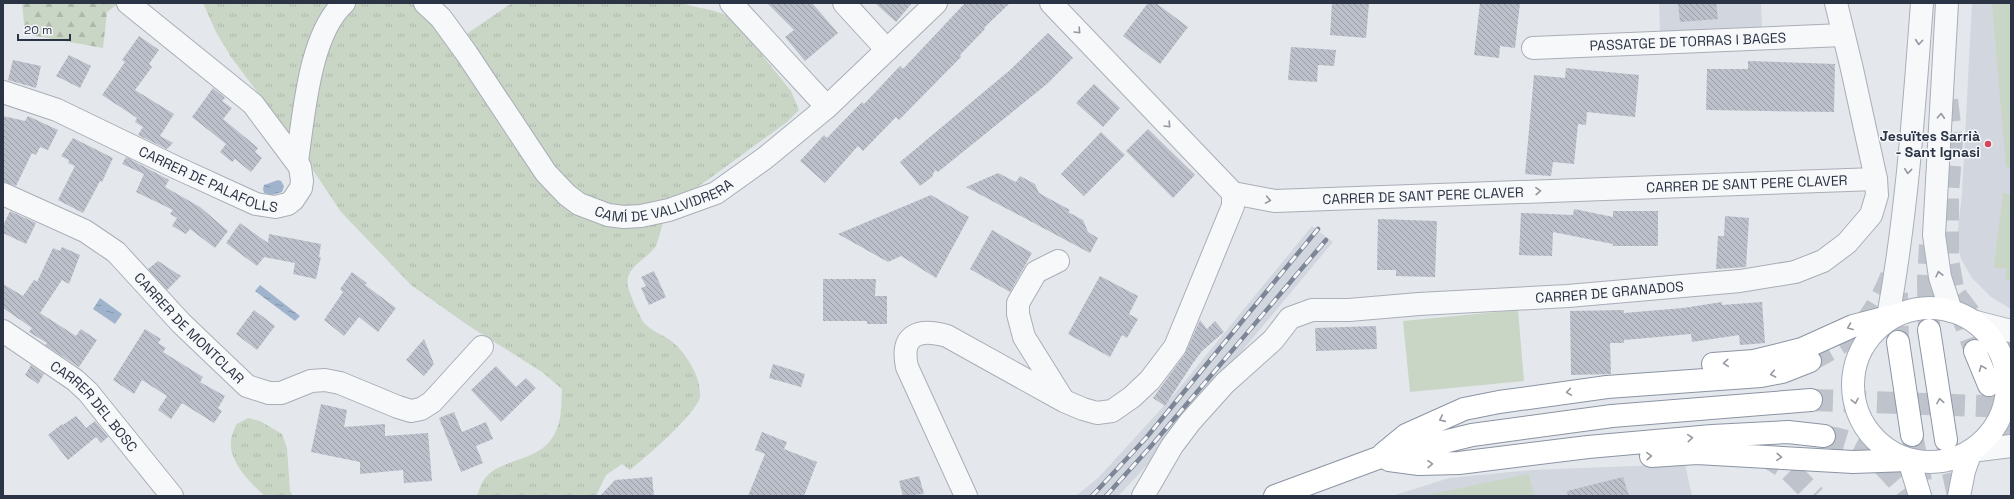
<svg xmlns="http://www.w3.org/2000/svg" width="2014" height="499" viewBox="0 0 2014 499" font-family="'Space Grotesk',sans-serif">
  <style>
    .built { fill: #d2d6de }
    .grass { fill: url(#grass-tufts) }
    .forest { fill: url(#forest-firs) }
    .park { fill: #c9d6c5 }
    .water { fill: url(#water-ripples) }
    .building { fill: url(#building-back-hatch) }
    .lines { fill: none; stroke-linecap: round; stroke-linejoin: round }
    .highway-tunnel { stroke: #bfc3cb; stroke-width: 22; stroke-dasharray: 22 11; stroke-linecap: butt }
    .minor-casing { stroke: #a9aeb7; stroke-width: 24 }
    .major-casing { stroke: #a3abb8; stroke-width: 24 }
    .highway-casing { stroke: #8b94a3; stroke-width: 24 }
    .minor { stroke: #f7f8fa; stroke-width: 22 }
    .major { stroke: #fff; stroke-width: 22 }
    .highway { stroke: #fff; stroke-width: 22 }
    .rail-casing { stroke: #7d8696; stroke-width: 4.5 }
    .rail { stroke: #f4f6f9; stroke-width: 3; stroke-dasharray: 9; stroke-linecap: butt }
    .oneway { stroke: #9196a0 }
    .oneway2 { stroke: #959aa2 }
    .poi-dot { fill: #d1495b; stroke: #f4f6f9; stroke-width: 1.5 }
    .labels { text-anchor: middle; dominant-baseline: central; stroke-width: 3; stroke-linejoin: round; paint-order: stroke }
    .street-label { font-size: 14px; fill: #2b3445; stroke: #f4f6f9 }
    .poi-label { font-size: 14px; font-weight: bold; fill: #2b3445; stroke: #f4f6f9; text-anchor: end }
  </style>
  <defs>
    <pattern id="grass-tufts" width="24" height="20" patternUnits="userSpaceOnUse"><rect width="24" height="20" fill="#c9d6c5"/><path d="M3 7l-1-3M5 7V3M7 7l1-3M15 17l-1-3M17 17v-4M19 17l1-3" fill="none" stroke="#adb8ab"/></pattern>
    <pattern id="forest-firs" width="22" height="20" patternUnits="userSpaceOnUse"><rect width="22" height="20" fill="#c9d6c5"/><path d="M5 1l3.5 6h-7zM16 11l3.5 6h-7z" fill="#adb8ab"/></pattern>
    <pattern id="water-ripples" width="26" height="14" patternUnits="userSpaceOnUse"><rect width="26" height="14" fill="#9fb4cc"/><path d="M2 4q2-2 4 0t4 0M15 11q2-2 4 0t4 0" fill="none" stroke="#8293a7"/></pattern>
    <pattern id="building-back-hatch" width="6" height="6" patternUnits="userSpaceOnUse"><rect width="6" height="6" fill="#bbc0ca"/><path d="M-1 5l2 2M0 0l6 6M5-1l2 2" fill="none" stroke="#989da6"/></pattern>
  </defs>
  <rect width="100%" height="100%" fill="#e4e7ec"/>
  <path class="built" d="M1659,3H1761L1762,29L1660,32Z
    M1972,3H2011V309L1991,297L1972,278L1961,259L1957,240L1962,193Z
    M1312,226L1333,242L1140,473L1118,496H1076L1099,477L1172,397Z
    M1685,464L1692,496H1392L1449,478L1531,470Z"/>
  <path class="grass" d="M102,3H119L107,12Z
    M203,3H411L426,15L452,44L512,3H683C700,10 718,8 734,20L791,91L799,110L787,122L709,179L694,189L665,202C664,216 662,230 657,243C651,259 624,265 628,286C629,293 641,320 645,324C654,333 667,336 676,345C688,357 701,378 700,396C699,412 644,459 630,470L622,464L606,475L596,496H477C479,490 482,481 486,477C505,455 549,464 559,422C562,412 561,400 562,389L542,372L469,326L411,285L341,212L289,134L231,57L216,32Z
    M248,418L260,421L282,434L287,448L290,491L293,496H265C249,482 223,456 233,433C234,430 235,426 237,424C240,422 245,420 248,418Z"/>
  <path class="forest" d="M22,3H102L107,12L103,48L25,34Z"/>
  <path class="park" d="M1992,3H2011V167H2006Z
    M2003,193L2011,194V280L2005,279L2007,269L1994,267Z
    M1518,310L1524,381L1410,392L1403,321Z
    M1529,474L1534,496H1422Z"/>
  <path class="water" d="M278,180L281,181L284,186L282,192L272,195L264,193L263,189L264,185Z
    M260,285L300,316L295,321L255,291Z
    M100,298L122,314L115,324L93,309Z"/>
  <path class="building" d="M767,3H812L838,33L805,61L785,37L794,30Z
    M875,3H912L896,22Z
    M965,3H1010L984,28L985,29L960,55L961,57L899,120L896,117L863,151L858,146L825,183L800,161L824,135L827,138L862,102L864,104L900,66L903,69Z
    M1148,3H1156L1188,27L1160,64L1123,36Z
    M1332,3H1369L1366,38L1330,35Z
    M1480,3H1520L1515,48L1500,46L1499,58L1474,55Z
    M1678,3H1716L1718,19L1680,22Z
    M1048,33L1073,58L1047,84L938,172L935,170L932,177L920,186L900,162L1010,70Z
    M139,36L159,50L149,64L152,67L135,90L174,114L160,136L173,143L167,149L138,135L143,127L135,122L137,118L102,95L125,62L122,60Z
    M1291,47L1336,50L1334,66L1318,65L1317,82L1288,80Z
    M69,55L91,66L80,88L56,76Z
    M13,60L41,66L36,88L8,80Z
    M1748,61L1835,64L1834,112L1706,110L1707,69H1748Z
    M1566,68L1639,75L1635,117L1587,112L1586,125L1578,124L1574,164L1553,162L1551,176L1525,174L1534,75L1565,78Z
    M1094,84L1120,108L1103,127L1076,103Z
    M213,88L225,98L222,101L232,108L223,119L258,148L255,152L262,158L251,172L235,159L232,162L220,152L226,144L192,117Z
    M3,116L25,121L28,116L58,130L48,150L40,147L36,155L32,153L16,186L3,182Z
    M1148,129L1195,175L1173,198L1126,151Z
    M1101,132L1125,155L1084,196L1061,174Z
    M73,138L113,158L102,182L100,181L83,213L58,200L75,166L68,163L69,160L61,156Z
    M126,157L169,180L165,187L200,207L228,231L215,248L190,229L186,234L172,226L177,218L170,214L173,210L136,192L144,174L122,164Z
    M998,173L1016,182L1020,176L1035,184L1039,193L1070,210L1068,212L1083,220L1088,232L1098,238L1090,253L966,187Z
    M931,195L969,217L936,278L901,256L888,262L838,234Z
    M1574,209L1613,217V211H1658V246H1613V244L1553,232L1552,256L1519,255L1521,213L1573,215Z
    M10,211L36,223L26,244L3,233V226Z
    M1725,216L1749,218L1746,267L1716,269L1718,236H1724Z
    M1378,219L1437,221L1435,277L1396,276V270H1377Z
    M240,223L268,243L269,234L321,244L319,257H321L316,279L293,274L295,263L264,257L257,266L226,243Z
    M992,230L1032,253L1010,292L970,269Z
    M62,247L80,255L69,284L62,280L40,313L76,336L81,329L97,340L79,367L45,345L47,343L29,332L32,328L3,308V284L23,296L34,280L37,282L53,248L60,251Z
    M158,261L181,276L167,290L148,269Z
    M654,271L666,297L649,305L641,288L646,286L641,277Z
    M352,272L367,283L365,285L396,308L378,332L359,317L344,336L324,320L343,292L340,289Z
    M1100,276L1138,296L1129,314L1138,319L1127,338L1122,335L1110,357L1068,334Z
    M823,279H876L875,296H887V324H867V321H823Z
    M1722,302V305L1762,302L1765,343L1740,345L1739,335L1692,342L1691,334L1624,340V343H1610L1611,374L1571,375L1570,311L1624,310V313L1683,308Z
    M254,310L275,326L257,350L236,334Z
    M1200,320L1207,329L1215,321L1224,332L1202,351L1193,363L1165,406L1153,398L1185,354Z
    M1376,326L1377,349L1316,351L1315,328Z
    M145,329L161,339L158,343L166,348L163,352L203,377L200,382L225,396L218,408L222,411L214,423L182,403L171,419L158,410L167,396L142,380L134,394L113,380Z
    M424,339L434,364L424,376L406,360Z
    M773,364L805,374L801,387L769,378Z
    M31,365L44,374L38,384L25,375Z
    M496,366L516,387L526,378L536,388L501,422L471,390Z
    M321,404L347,410L344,427L385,424V436L428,433L432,481L404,483L403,470L360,474V462L311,452Z
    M454,412L462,432L486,422L493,439L476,446L483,463L461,472L439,418Z
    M76,416L86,428L95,421L108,437L101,443L96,437L68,460L48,435L62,424L63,425Z
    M762,432L787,442L784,449L817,462L804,496H748L765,454L755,450Z
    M919,476L924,494L903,496L899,481Z
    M652,477L654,496H600L615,480Z
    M1623,477L1629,496H1568L1567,491Z"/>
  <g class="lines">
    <path class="highway-tunnel" d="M1947,100L1952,140L1948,195V260L1954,293L1970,314L1984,328L2011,346
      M1897,293L1898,342
      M1959,307L1975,351
      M1929,330L1928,280L1930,245
      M1810,361C1825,352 1844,343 1857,331C1873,315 1884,295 1892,274
      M1993,395L2011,434
      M1811,400L2011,407
      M1912,435L1921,481
      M1824,436C1832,438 1841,439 1849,442C1870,449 1897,478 1909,496
      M1946,440L1958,496
      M1762,454L1790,471L1815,496"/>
    <defs>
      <g id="minor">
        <path id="s1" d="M425,3L441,18L467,54L546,173L567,195L579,204L608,215L624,217L641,216L669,210L716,193L765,158L827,107L936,3"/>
        <path d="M731,3L827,107"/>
        <path d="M844,3L887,50"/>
        <path id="s2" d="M1051,3L1233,193L1275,201L1876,179"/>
        <path d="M1947,3L1934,235L1940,277L1951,311"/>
        <path id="s3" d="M1533,48L1843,35"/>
        <path id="s4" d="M3,92L57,110L175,167L256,204L275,207L288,204L293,200L301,188L302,181L300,167L253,104L128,3"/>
        <path d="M297,161C304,115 309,35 344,3"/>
        <path id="s5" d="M3,194L85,231L116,252L181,323L247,386L269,393H281L311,381L325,380L340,383L398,407L411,411L421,409L432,402L482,347"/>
        <path d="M1058,261L1036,272L1018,303V314L1024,337L1062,398"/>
        <path d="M1888,317C1907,213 1914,108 1922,3"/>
        <path d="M1976,322L2011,331"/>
        <path id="s6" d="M3,331L75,380L88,392L172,496"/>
        <path d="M1971,451L2011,446"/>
        <path d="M966,496L907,367C900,334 919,328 947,336L1064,401L1083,409L1097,413L1112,411L1132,397L1150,380L1175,347L1233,206V193"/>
        <path id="s7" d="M1143,496L1172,446L1190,422L1225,383L1273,340L1290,318L1312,310H1349L1419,304L1568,296L1740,281L1795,272L1823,261L1847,243L1871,215L1877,195L1876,179L1852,69L1836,3"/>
      </g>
      <path id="major" d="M1853 385a77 77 0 1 1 154 0a77 77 0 1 1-154 0Z
        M1909,460L1920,496
        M1959,496L1964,471L1971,451"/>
      <path id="highway" d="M1929,330L1946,440
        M1898,342L1912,435
        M1975,351L1989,385
        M1713,364L1754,361L1802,349L1853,326L1888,317
        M1383,454L1406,435L1464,409L1499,402L1607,387L1761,376L1782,372L1810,361
        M1651,456L1697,453L1853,462L1909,460
        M1389,460L1419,464L1459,463L1588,447L1712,436L1788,432L1824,436
        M1275,496L1378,458L1472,435L1612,416L1811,400"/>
    </defs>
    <use href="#minor" class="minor-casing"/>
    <use href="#major" class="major-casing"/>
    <use href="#highway" class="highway-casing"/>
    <use href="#minor" class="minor"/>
    <use href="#major" class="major"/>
    <use href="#highway" class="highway"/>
    <defs>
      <path id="rail" d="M1092,496L1146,438L1318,229
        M1106,496L1152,445L1326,240"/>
    </defs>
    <use href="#rail" class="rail-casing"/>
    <use href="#rail" class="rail"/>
  </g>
  <defs><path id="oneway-chevron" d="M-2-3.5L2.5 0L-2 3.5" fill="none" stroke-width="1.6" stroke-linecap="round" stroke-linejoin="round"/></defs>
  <g class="oneway">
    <use href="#oneway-chevron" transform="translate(1078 31) rotate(46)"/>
    <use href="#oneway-chevron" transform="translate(1919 42) rotate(95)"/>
    <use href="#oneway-chevron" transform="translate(1941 116) rotate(-87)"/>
    <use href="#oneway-chevron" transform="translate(1168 125) rotate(46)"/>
    <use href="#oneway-chevron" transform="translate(1908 171) rotate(96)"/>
    <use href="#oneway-chevron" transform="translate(1538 191) rotate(-2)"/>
    <use href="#oneway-chevron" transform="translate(1268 200) rotate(10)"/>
    <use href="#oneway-chevron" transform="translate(1939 274) rotate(-103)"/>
  </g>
  <g class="oneway2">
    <use href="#oneway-chevron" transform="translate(1850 327) rotate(158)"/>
    <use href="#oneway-chevron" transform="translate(1726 363) rotate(175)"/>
    <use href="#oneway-chevron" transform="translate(1982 368) rotate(-112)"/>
    <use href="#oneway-chevron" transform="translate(1773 374) rotate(169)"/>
    <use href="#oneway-chevron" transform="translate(1569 392) rotate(172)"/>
    <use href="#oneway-chevron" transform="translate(1855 401) rotate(78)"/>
    <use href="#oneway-chevron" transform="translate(1940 401) rotate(-100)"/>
    <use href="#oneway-chevron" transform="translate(1442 419) rotate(156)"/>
    <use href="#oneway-chevron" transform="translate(1690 438) rotate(-5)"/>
    <use href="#oneway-chevron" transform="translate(1649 456) rotate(-4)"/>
    <use href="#oneway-chevron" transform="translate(1779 457) rotate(3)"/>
    <use href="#oneway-chevron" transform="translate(1430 464) rotate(-1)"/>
  </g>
  <circle class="poi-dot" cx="1988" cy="144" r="4"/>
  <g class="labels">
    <g class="street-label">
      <text stroke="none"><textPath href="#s3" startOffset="155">PASSATGE DE TORRAS I BAGES</textPath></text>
      <text stroke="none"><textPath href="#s4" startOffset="224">CARRER DE PALAFOLLS</textPath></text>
      <text stroke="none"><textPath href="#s2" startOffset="778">CARRER DE SANT PERE CLAVER</textPath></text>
      <text stroke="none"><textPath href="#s1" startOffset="344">CAMÍ DE VALLVIDRERA</textPath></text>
      <text stroke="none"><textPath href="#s2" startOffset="454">CARRER DE SANT PERE CLAVER</textPath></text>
      <text stroke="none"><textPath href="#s7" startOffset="554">CARRER DE GRANADOS</textPath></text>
      <text stroke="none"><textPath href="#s5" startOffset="233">CARRER DE MONTCLAR</textPath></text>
      <text stroke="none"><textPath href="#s6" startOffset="119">CARRER DEL BOSC</textPath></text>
    </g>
    <g class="poi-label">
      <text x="1980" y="136">Jesuïtes Sarrià<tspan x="1980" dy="16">- Sant Ignasi</tspan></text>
    </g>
  </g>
  <rect width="2014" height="499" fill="none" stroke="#2b3445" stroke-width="8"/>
  <path d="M18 34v6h52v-6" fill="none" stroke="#2b3445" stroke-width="2"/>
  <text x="24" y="34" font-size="12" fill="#2b3445" stroke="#f4f6f9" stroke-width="3" paint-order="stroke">20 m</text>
</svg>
